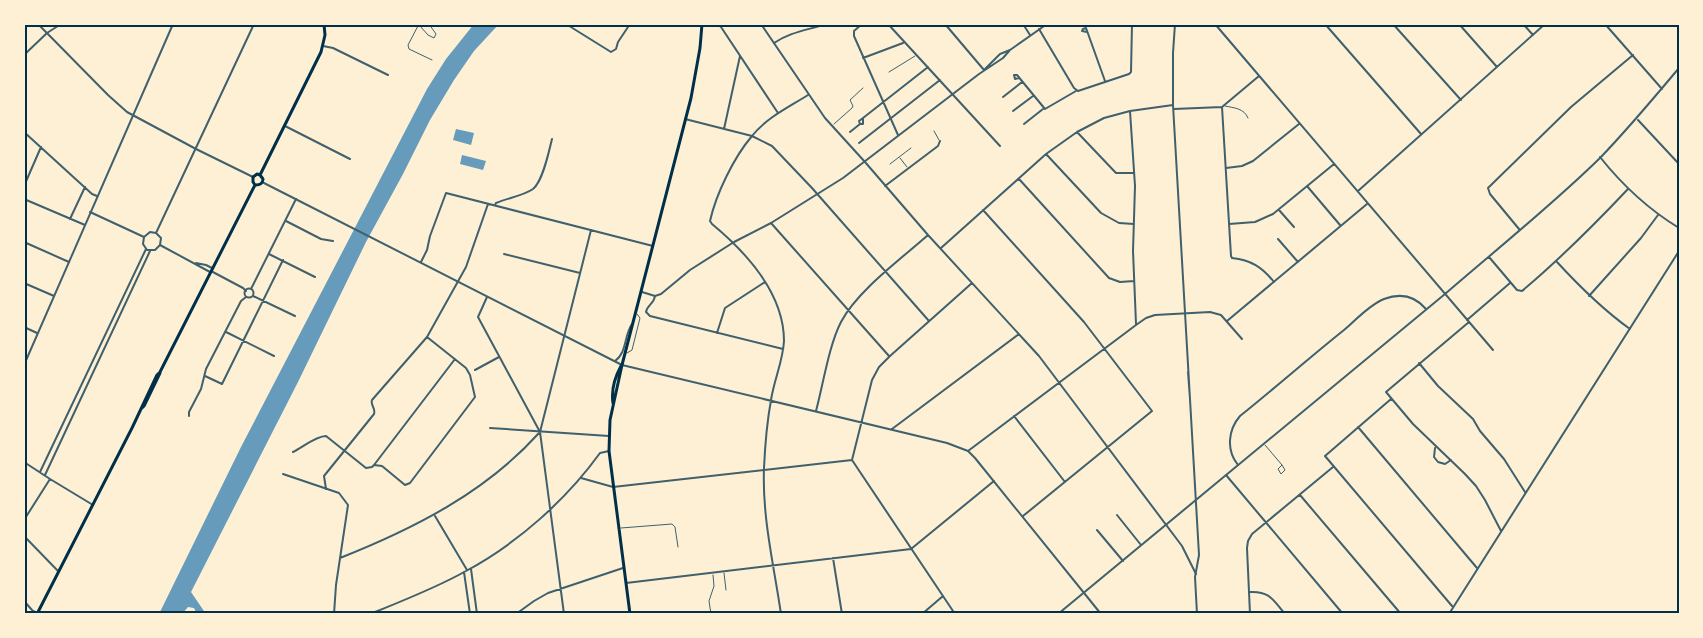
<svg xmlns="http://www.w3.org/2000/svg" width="1703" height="638" viewBox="0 0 1703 638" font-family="'Space Grotesk',sans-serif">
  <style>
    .water { fill: #669bbc }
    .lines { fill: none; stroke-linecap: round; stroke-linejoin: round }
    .service { stroke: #3f606c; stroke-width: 1 }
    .minor { stroke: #3f606c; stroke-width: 2 }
    .tertiary { stroke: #3f606c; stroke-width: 2 }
    .secondary { stroke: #003049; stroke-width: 3 }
    .neatline { fill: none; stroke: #003049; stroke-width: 2 }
  </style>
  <rect width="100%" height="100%" fill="#fdf0d5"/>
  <path class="water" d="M474,24H499L474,51L454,80L430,120L403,174L366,242L298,382L191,592L206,614H197L194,608L188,607L182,614H159L241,447L427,89L446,59Z
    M456,129L474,133L471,145L453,140Z
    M462,155L486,161L483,170L460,164Z"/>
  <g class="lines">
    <path class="service" d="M419,24L408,45L409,49L432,60
      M420,26L428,35L434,38L436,34L429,24
      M889,72L915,56
      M1225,106C1234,108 1244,108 1248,118
      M834,124L852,108L853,106L850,100L863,88
      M934,131L939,140
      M900,158L907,167
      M890,164L911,148
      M627,353L632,350L640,318L637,314
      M1265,445L1282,465L1278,469L1281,474L1285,470L1282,465
      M621,528L672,524L675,527L678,547
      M724,573L726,590
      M711,614L709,601L714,586L713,575"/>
    <path class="minor" d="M566,24L611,52L616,49L618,42L630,24
      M717,24L721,27L778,113
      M862,24L854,31V36L898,135
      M888,24L1000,146
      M945,24L984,70
      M1023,24L1030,35
      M1215,24L1493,350
      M1325,24L1421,134
      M1393,24L1461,100
      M1459,24L1497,67
      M1523,24L1533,35
      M1605,24L1662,89
      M1676,24L1679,27
      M1086,28L1105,81
      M1086,28L1083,29L1082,31L1087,32
      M1039,29L1074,88L1078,91L1129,74L1131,72L1132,24
      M774,43C790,32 808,30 826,24
      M323,46L333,48L388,75
      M24,55L47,33L61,24
      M863,58L903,43
      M1019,78L1015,79L1014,75H1017L1045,109L1076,91
      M1003,97L1022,82
      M1222,107L1231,256L1232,258C1251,260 1262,267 1274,282
      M1174,109L1222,107L1259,76
      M1013,111L1033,96
      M1130,111L1135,186L1133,251L1136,324
      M863,118V124H860L859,121L863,118L928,67
      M685,119L752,136L772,146L812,188L929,321
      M1638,120L1679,164
      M1024,124L1043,109
      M285,126L350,159
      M724,129L740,56
      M24,132L92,194L97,196
      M850,132L860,124
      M1077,132L1116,173H1134
      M859,143L940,80
      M1046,154L1101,213L1119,223L1134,224
      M1600,157C1623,186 1648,209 1679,228
      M865,162L928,235L1039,356L1182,546L1196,574
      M1226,168L1242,166L1253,161L1299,124
      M1019,179L1109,278L1120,282L1134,281
      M24,186L41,147
      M885,186L938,146L940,141
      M1307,186L1340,225
      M1358,191L1545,24
      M24,199L85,225
      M495,205L496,203C507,198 523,196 533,189C543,181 549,151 552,139
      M983,210L1084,322L1152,411L1023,516
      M1279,210L1294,227
      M90,212L144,237
      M70,219L85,187
      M286,221L321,239L333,241
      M771,223L889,356
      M1229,224L1255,222L1273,214L1334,164
      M1519,229L1490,194L1488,188L1571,107L1633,55
      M156,233L254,24
      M156,233L161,238L160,245
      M144,237L143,244L147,250H155L160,245
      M144,237L150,232L156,233
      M1278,239L1298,262
      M24,242L69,262
      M160,245L210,272
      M941,248L1046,154L1077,132L1104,118L1130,111L1173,105
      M269,254L315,277
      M504,254L580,273
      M1489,257L1517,290L1522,291C1560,259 1594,225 1628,189
      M421,262L427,250L430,236L446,193L653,246
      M1557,262C1580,287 1602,309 1630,329
      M196,263L206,265L212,268
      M211,271L243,288L246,291
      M24,283L54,296
      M244.5 293a4.5 4.5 0 1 1 9 0a4.5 4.5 0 1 1-9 0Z
      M251,289L296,199
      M1445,294C1497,249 1551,206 1600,158C1628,129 1653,99 1679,68
      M253,296L295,316
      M655,296C654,304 647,305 646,312L650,316L783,349
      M1589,296L1641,238L1658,215
      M487,297L478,317L540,432
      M1467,320L1510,283
      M1227,321L1367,204
      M1469,322L1386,392L1413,424L1465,474L1476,486L1485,500L1501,531
      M24,327L37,333
      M226,332L274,356
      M717,333L725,308L765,282
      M1419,363L1438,386L1473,419L1480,431L1504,459L1525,492
      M622,365L947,443L968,451L975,458L1101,614
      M475,370L499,357
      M205,376L222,384L283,260
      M1391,399L1325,456L1452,606
      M816,411C823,385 829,345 841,322C857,291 901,259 928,235
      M189,416V412L201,389L206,369L241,301L246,297
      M1014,416L1065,482
      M1358,427L1477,568
      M490,428L609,436
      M892,429L1019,334
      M1435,448L1434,457L1438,462L1445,464L1451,460
      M968,451L1136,325L1146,318L1155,315L1210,312L1221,315L1242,339
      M293,452C303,447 316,436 326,436L366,468L372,467L374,465L382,466L405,485L410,483L475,397L470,375L466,368L427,337
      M24,462L50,479L93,505
      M374,465L455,359
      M1238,465C1226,450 1228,430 1240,416C1275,388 1309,358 1344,330C1356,320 1369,305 1384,299C1400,293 1415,296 1426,309
      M40,472L146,249
      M283,474L339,493L348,505L336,585L334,614
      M45,475L150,251
      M1226,475L1343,614
      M581,478L613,487L852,460
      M326,489L324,476L374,414C376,408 370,405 372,400L427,337L466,267L488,204
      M1300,495L1401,614
      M1117,515L1141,545
      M435,516L467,570
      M24,520L50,479
      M1097,530L1123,561
      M24,536L58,571
      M340,558C413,529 485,493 539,433
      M833,558L842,614
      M471,569L477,614
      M464,572L470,614
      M626,583L911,549L994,481
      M1250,592C1270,591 1273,600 1285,614
      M24,601L32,610L37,613
      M370,614C402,601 436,588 466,571C518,543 566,500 600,453L609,451
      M516,614L534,601L548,593L623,568
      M564,614L540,432L591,230
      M781,614C774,566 762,517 764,468C765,446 767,422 771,400C774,380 783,361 784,341C784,293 747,253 712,224L710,221C716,194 734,157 752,136C766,118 789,107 808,95
      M922,614L943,596
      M955,614L852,460L872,380L879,367L890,356L972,283
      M1250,614L1247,548L1248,541L1252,534L1333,467
      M1449,614L1679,251"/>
    <path class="tertiary" d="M38,24L108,95L127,112L196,149L253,177
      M761,24L825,118L865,162
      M1175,24L1173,53V105L1199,555L1195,577L1197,614
      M985,69L1000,54L1010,50L1047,24
      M262,182L622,365
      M642,292L655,296L661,294L690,270L734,242L771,223L843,178L979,74L1003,58L1010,50
      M615,361C627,353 624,335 632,324
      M24,365L173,24
      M1188,372L1190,399
      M1058,614L1445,294"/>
    <path class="secondary" d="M260,175L321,52L325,35L324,24
      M255,185L253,182V177L257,174L260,175
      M256,185C260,185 263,183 263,179L260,175
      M613,403C611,390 615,377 621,366
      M141,409L144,406L160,373
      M37,614L132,428L157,375L160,372L255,185
      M630,614L609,451L610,420L622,365L691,98L700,48L702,24"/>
  </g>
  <rect width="1703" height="638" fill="none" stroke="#fdf0d5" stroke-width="51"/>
  <rect x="26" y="26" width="1652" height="586" class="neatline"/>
</svg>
